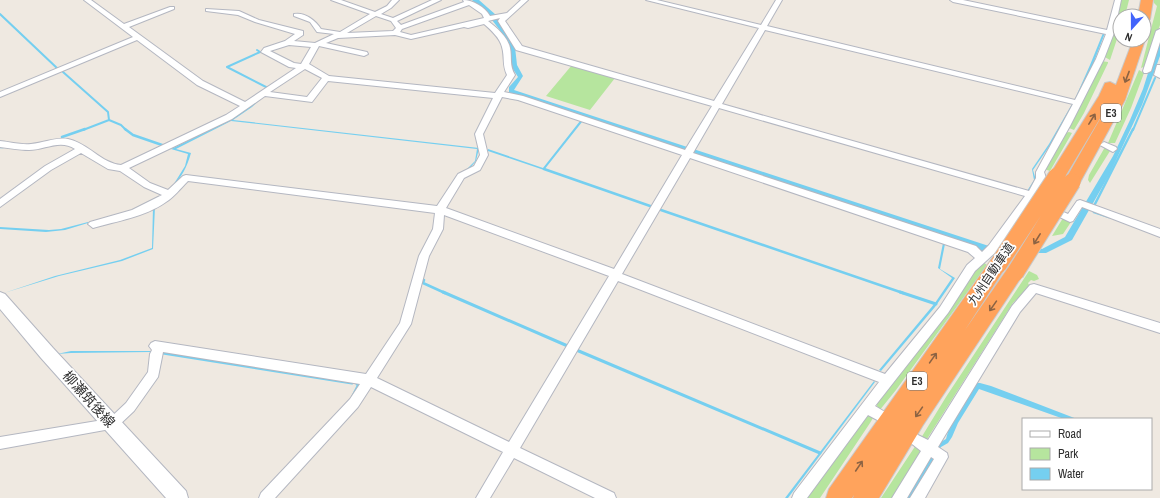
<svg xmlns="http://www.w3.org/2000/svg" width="1160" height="498" viewBox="0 0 1160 498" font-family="'Archivo Narrow','Noto Sans JP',sans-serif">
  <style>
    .green { fill: #b6e59e }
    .water { fill: #75cff0 }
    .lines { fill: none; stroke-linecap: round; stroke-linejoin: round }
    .stream-far2 { stroke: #75cff0; stroke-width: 2 }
    .stream-far1 { stroke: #75cff0; stroke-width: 2.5 }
    .stream { stroke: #75cff0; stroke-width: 3 }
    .street-casing { stroke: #b4b7c1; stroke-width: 2 }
    .secondary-casing { stroke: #b4b7c1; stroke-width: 2 }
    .highway-casing { stroke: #c9c9c9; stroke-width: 2 }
    .street { fill: #fff; fill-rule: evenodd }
    .secondary { fill: #fff; fill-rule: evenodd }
    .highway { fill: #ffa35c; fill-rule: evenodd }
    .highway-bridge-casing { stroke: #c9c9c9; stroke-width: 19; stroke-linecap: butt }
    .highway-bridge { stroke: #ffa35c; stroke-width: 17 }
    .oneway { stroke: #8c6343 }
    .labels { text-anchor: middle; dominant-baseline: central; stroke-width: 3.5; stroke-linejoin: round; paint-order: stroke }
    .shield { fill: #fff; stroke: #6d6d6d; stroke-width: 1 }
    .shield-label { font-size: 11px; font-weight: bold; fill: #2e2e2e }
    .street-label { font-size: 12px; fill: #2e2e2e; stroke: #fff }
    .near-street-label { font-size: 14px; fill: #2e2e2e; stroke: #fff }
  </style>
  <rect width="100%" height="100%" fill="#efe9e1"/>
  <path class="green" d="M1121,0H1129L1125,16H1120V30L1110,60L1103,56L1114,30Z
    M1154,0H1160V25L1146,66L1141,68L1157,6L1154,3Z
    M1101,61L1108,62V63L1084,113L1074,130L1069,128L1094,79Z
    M572,65L615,78L590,110L546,96Z
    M1139,70L1144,73L1131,108L1115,143H1108Z
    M1069,132L1072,133L1050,171L1044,169L1065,133Z
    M1105,147L1110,151L1090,183L1088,180L1089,175Z
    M1063,218L1071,222L1063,234L1052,236Z
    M983,262L987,265L896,390L879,411L876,403L971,274Z
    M1029,271L1037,275L1039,279L1034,281L1031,280L1028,283L1030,287L1013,303L927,439L921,438L946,397Z
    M866,414H871L873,418L870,423L820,498H803Z
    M916,445L924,451L897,498H881Z"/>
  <path class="water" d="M472,0H479L496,15L511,38L515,47L517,65L523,76L514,90L998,249H1042L1065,237L1113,156L1130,120L1143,89L1160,35V56L1142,105L1109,175L1072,240L1046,253H982L509,94V87L518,77L511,66L510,46L508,41L489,16Z
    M801,0L1090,65L1103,33H1105L1087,80L1075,101H1074L1090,65Z
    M744,65L1049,144L1072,104L1073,105L1062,128L1033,170L1036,180L1029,191H1027L1034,180L1032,169L1049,144Z
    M264,96L252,107L233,120L479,148L476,161L469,169H467L475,161L477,149L231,121L176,149L191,153C187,167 182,177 172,187L185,166L188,154L171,149L230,120Z
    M580,121L582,122L544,170L488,151V149L543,168Z
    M153,207H155L153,249L122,261L59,276L4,293L55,276L120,260L152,248Z
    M88,222V223L65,230L46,232L0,229V227L49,230L61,229Z
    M943,243L945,244L940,269L955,278L935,307L881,371L879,370L935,303L952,278L938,268Z
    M71,351H152L151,352L71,353L57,354Z
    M874,381L875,382L788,498H785Z
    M976,383H980L991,386L1077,419H1064L979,389L958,423L952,437L948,443L941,447L911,498H904L937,444L946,439L950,424Z"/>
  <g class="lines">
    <path class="stream-far2" d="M0,14L58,69
      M257,50L260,52L227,67L268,88
      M63,72L108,112L109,120
      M83,130L109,120L121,125L126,130
      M1133,130L1155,78"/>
    <path class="stream-far1" d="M125,129L133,135L165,146
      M62,137L85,129
      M0,147H3
      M544,169L653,207
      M1095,204L1133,129
      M658,209L903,293
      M1094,212L1109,217
      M424,280L423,283L445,293"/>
    <path class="stream" d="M443,292L570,347
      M900,292L936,304
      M574,349L820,453
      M163,353L352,383
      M353,396L359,384H357"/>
    <defs>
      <path id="street" d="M84,0H91L124,24L170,7H174V9L129,27L203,81L245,102L296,68L289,67L261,52L264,48L285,41L295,34L255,22L238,15L206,11V9L239,11L259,20L303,31V35L294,41L315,43L334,34L317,32L310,22L294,16V14C305,12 315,20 321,29L340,32L370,14L331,0H341L375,12L387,6L392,0H399L391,8L381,14L393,18L432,0H441L397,21L401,25L464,2L463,0C473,0 485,7 490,16L507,13L521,0H528L505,21L522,46L714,101L759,28L646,0H657L761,25L776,0H782L767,26L1075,100L1096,59L1106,34L953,2L950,0H963L1107,30L1115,0H1121L1114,33L1104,59L1070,126L1044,172L1046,178L1034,197L997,251L975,271L948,313L875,406L885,412L887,416L885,420L881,422L868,415L807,498H792L794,493L879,382L618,281L520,448L614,493L616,498H595L514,458L490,498H476L503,452L371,387L358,407L275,498H259L261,493L350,399L360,384L163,352L158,377L134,411L116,428L0,449V437L109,419L126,403L148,372L150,354L152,350L149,346L151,343L155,341L366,374L400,323L419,256L433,229L435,213L188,181C180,189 174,197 166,202C145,217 117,221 93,228L88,224L90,222L132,210L162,195L144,187L120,171L108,169L81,153L51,170L0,207V199L45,166L75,149C60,139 45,150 29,150C19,150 10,148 0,147V141C10,142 21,145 31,144C44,143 55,137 68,139C88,143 101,163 121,165L226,115L240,106L197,85L137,40L0,97V92L133,37ZM469,5L482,14L484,18L411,35L400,32L402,29ZM376,16L391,21L396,28L393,31L347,33ZM500,18L498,21L516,50L712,106L685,150L523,96L504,92L515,75C509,65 512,58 510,48C508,37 496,27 488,21ZM484,24C491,30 500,38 502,47C505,57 502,65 507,75L495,93L329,76L309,64L319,46L364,56L368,54L367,52L326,43L338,38L395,35L411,39L464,27L468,28ZM765,30L1073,104L1036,172V178L1029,191L722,104ZM289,45L311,47L301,64L294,63L270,51ZM305,69L322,78L307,97L270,92ZM328,81L493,98L475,134L480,155L474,166L458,174L437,206L186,175L183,176L168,190L150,183L129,168L232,119L265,96L312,102ZM502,97L518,100L682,155L614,269L446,208L464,178L480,170L488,155L483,134ZM719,108L1025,196L989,245L982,252L976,246L693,153ZM690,158L968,252L975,258L967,265L940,307L885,374L622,274ZM444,215L609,276L509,442L377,378L411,324L429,256L443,229Z
        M1160,29V42L1151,71L1147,73H1144L1143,71L1156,31Z
        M1157,65H1160V78L1154,75Z
        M1104,142L1116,147L1117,149L1113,152L1100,145Z
        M1080,200L1160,229V237L1082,207L1073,221L1070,222L1047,211L1045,209L1050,206L1068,214L1077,201Z
        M1034,284L1160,323V333L1036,293L1020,312L938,447L947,453L948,457L925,498H910L934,459L931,457L907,498H892L921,451L912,444L910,440L912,436L916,434L928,440L1012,306L1030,285Z"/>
      <path id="secondary" d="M0,292L5,294L53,348L186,491L188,498H166L41,358L0,309Z"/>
      <path id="highway" d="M1141,0H1153L1150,19L1148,22L1144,23V16H1138Z
        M1144,38L1145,40L1125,100L1078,186L1072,188L1066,186L1064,182L1111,100L1063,180L1057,182L1051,180L1049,176L1099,96L1105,83L1110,82L1116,85L1133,40H1144Z
        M998,258L1005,260L1007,265L965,330L1008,268L1015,266L1022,268L1024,273L923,425L879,498H853L854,495L852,498H826L829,489L991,260Z"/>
    </defs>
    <use href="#street" class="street-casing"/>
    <use href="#secondary" class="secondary-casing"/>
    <use href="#highway" class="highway-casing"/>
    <use href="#street" class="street"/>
    <use href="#secondary" class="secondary"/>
    <use href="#highway" class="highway"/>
    <defs>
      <path id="highway-bridge" d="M998,265L1057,176
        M1015,273L1072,182"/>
    </defs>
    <use href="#highway-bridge" class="highway-bridge-casing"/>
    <use href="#highway-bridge" class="highway-bridge"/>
  </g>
  <defs><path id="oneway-shaft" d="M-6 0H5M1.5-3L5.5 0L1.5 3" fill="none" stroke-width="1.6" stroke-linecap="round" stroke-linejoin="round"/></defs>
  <g class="oneway">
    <use href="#oneway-shaft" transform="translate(1127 77) rotate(111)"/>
    <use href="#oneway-shaft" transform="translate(1092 119) rotate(-58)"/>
    <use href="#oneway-shaft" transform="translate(1037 239) rotate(122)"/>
    <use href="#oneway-shaft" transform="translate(993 306) rotate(125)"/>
    <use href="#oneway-shaft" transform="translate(933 358) rotate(-55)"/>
    <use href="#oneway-shaft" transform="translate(919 412) rotate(125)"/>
    <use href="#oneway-shaft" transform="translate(859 466) rotate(-56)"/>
  </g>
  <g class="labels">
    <g class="shield">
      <rect x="1101" y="104" width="20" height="18" rx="3"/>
      <rect x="907" y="372" width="20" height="18" rx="3"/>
    </g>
    <g class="shield-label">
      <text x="1111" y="113">E3</text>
      <text x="917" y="381">E3</text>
    </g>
    <g class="street-label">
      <text transform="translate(991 274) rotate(-56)">九州自動車道</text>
    </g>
    <g class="near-street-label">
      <text transform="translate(89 399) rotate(48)">柳瀬筑後線</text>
    </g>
  </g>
  <rect x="1022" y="418" width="130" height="72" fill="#ffffff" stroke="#ababab"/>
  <rect x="1030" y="431" width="20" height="6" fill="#ffffff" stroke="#ababab"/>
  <text x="1058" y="438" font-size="12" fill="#2e2e2e">Road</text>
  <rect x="1030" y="448" width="20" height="12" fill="#b6e59e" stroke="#ababab"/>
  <text x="1058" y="458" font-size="12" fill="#2e2e2e">Park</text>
  <rect x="1030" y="468" width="20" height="12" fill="#75cff0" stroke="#ababab"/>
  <text x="1058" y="478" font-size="12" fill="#2e2e2e">Water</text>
  <g transform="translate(1132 28) rotate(201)"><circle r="19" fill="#ffffff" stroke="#ababab"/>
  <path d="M0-3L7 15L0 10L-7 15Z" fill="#4264fb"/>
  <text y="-6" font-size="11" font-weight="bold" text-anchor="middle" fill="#2e2e2e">N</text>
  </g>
</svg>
